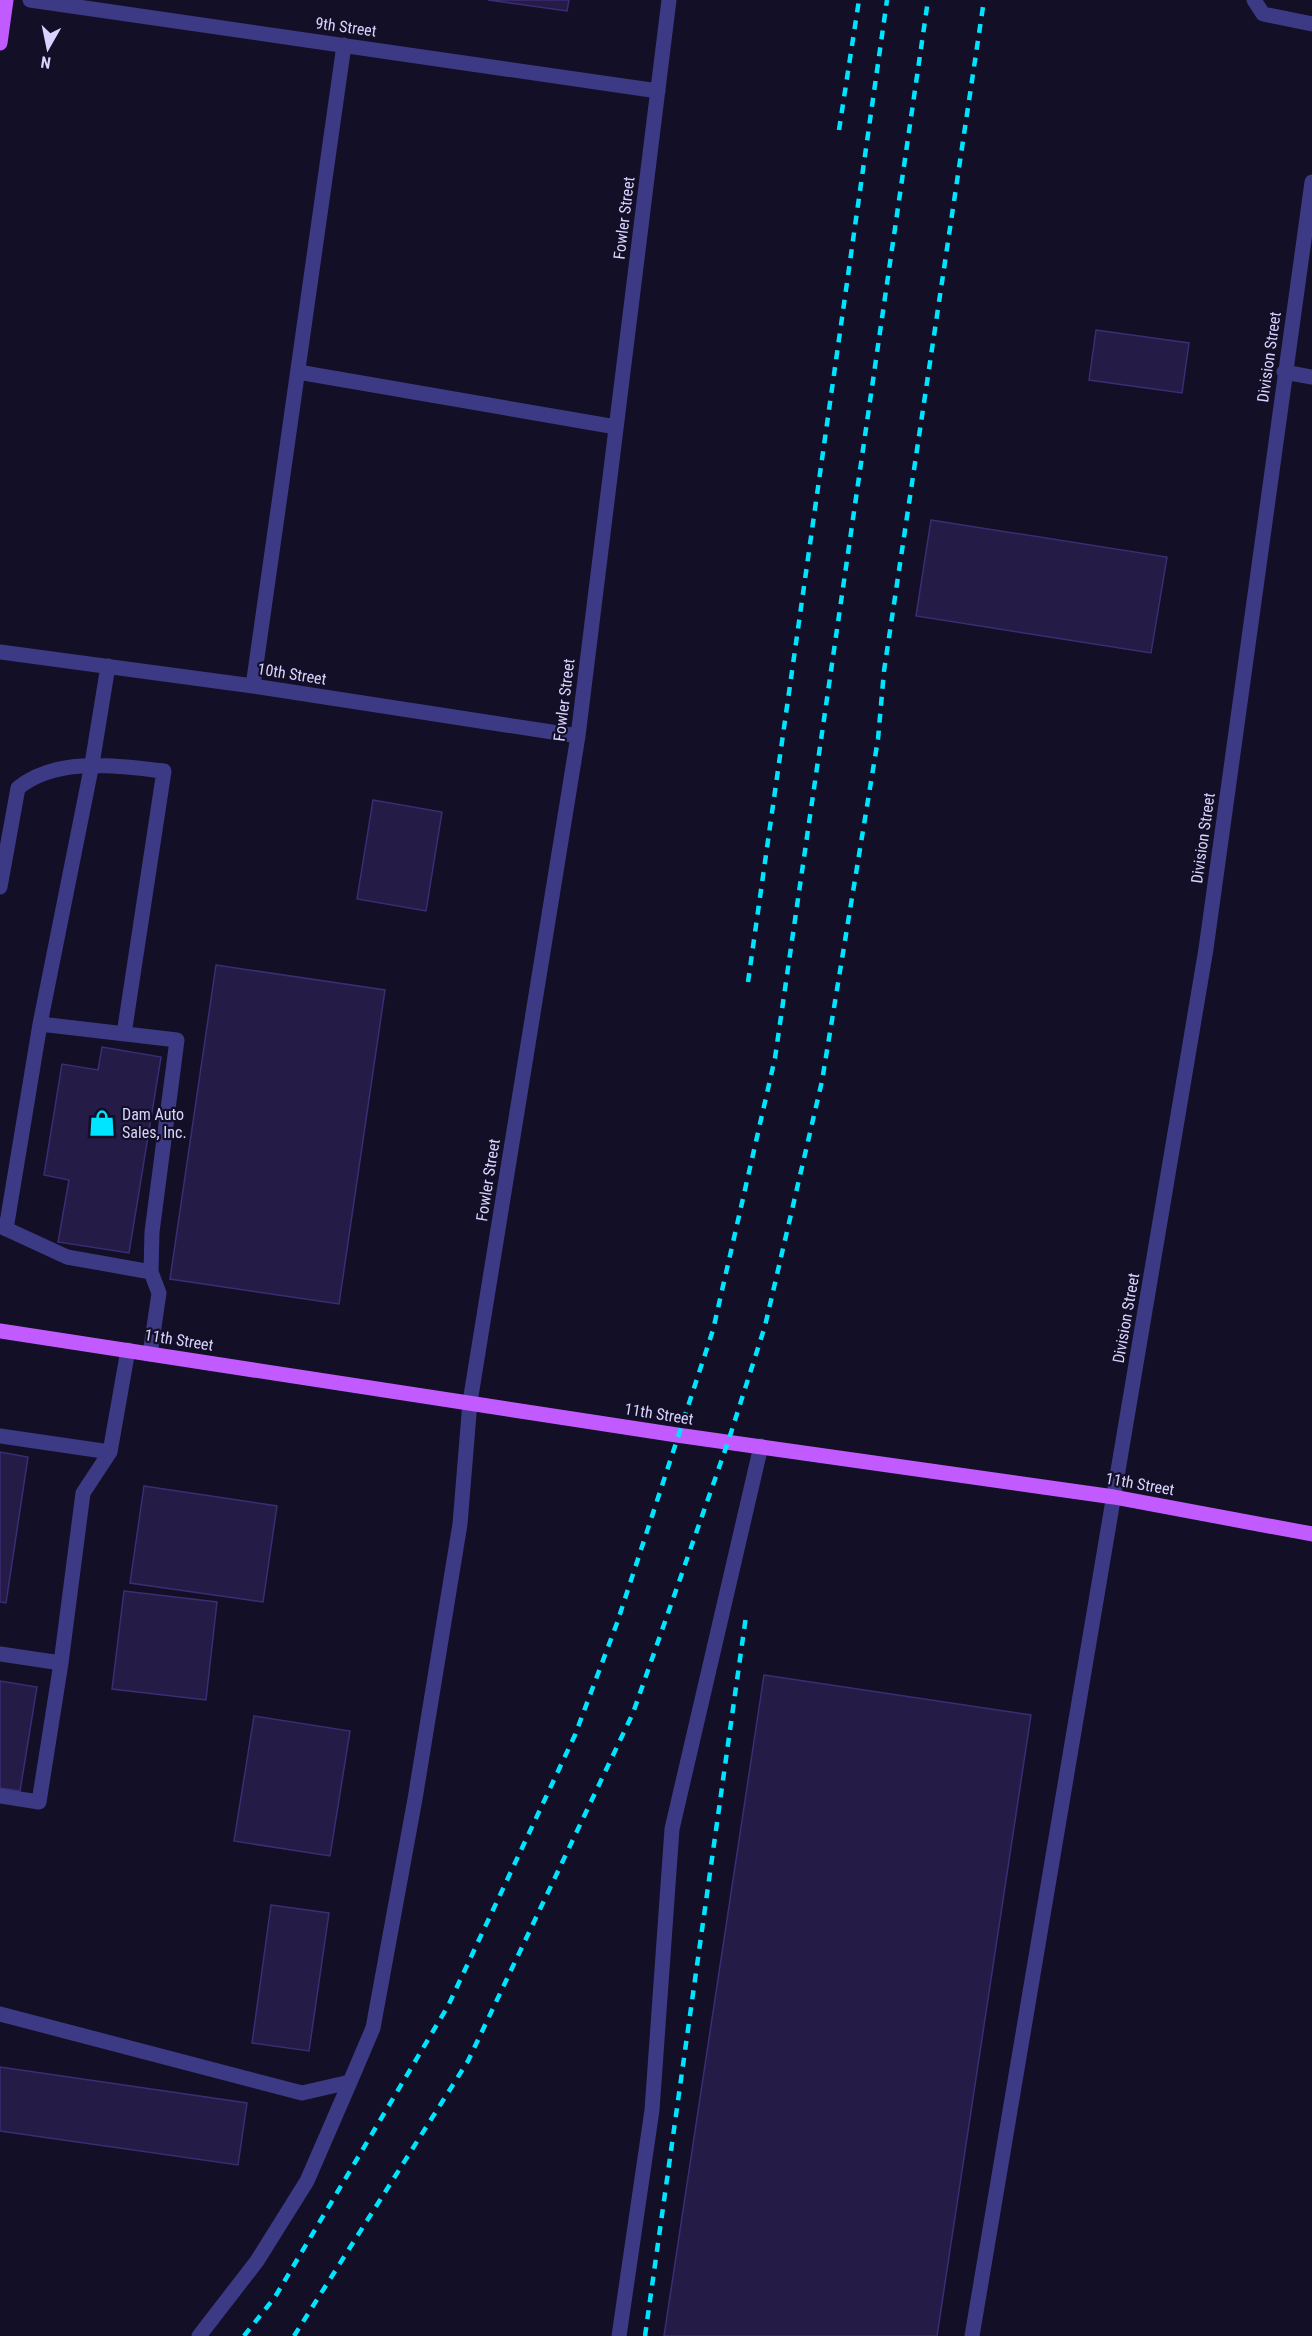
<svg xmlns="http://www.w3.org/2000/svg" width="1312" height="2336" viewBox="0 0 1312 2336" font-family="'Roboto Condensed',sans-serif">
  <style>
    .building { fill: #241b47; stroke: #3b2d73; stroke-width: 1.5 }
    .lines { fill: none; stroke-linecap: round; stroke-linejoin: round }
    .minor { stroke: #3d3a85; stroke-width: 15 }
    .major { stroke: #c25bff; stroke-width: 15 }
    .rail { stroke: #00e5ff; stroke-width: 4.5; stroke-dasharray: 9 8; stroke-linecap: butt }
    .labels { text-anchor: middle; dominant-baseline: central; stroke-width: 4.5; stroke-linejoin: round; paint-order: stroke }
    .street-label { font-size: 16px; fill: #d9d4ff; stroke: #130f26 }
    .poi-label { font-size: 16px; fill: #d9d4ff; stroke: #130f26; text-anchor: start }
  </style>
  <rect width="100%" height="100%" fill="#130f26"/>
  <path class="building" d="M488,0H569L567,11Z
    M1096,330L1189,343L1182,393L1089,380Z
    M931,520L1167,557L1151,653L916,616Z
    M373,800L442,812L426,911L357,899Z
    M216,965L385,990L339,1304L170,1279Z
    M102,1047L161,1057L129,1253L58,1242L69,1180L44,1175L62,1064L98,1070Z
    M0,1452L28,1457L6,1603L0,1602Z
    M144,1486L277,1506L263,1602L130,1583Z
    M124,1591L217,1602L206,1700L112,1689Z
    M764,1675L1031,1715L937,2336H664Z
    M0,1681L37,1687L20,1791L0,1788Z
    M254,1716L350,1731L330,1856L234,1841Z
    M271,1905L329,1913L309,2051L252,2043Z
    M0,2067L247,2103L238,2165L0,2131Z"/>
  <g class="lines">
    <path class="minor" d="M30,0L658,91
      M1254,0L1263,14L1312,24
      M298,372L616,427
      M1284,372L1312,377
      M0,652L253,686L578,736
      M108,666L92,764L40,1024L177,1040L152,1232L151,1272L159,1293L150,1354
      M253,686L344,45
      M0,887L18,788C57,756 117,766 164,771L124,1034
      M0,1226L67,1257L151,1272
      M6,1229L40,1024
      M0,1436L110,1452L83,1493L61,1663L39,1802L0,1796
      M110,1452L128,1350
      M0,1654L61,1663
      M0,2014L302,2093L350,2082L373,2028L415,1799L460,1524L470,1402L578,736L669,0
      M199,2336L257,2261L307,2181L350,2082
      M619,2336L652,2110L672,1829L761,1446
      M972,2336L1206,949L1312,182"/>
    <path class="major" d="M0,43L6,0
      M0,1331L677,1435L1114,1497L1312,1534"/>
    <path class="rail" d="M839,130L859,0
      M748,982L887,0
      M244,2336L275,2297L448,2006L575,1735L617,1623L713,1330L775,1058L928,0
      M294,2336L468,2061L633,1713L728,1442L765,1326L822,1081L878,739L884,671L984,0
      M645,2336L746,1616"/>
  </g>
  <defs>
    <symbol id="shop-bare" viewBox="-9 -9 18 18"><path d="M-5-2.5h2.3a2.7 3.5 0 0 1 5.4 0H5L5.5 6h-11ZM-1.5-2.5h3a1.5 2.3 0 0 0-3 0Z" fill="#00e5ff" stroke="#130f26" stroke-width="2.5" paint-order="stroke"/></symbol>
  </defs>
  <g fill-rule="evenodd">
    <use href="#shop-bare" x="83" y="1104" width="38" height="38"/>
  </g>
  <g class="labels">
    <g class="street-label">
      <text transform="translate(346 27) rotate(8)">9th Street</text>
      <text transform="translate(624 218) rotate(-83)">Fowler Street</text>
      <text transform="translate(1269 357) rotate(-82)">Division Street</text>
      <text transform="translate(292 674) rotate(9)">10th Street</text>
      <text transform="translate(564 700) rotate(-83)">Fowler Street</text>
      <text transform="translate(1203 838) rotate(-82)">Division Street</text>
      <text transform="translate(488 1180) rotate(-81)">Fowler Street</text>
      <text transform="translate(1126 1318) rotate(-80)">Division Street</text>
      <text transform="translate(179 1340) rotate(9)">11th Street</text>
      <text transform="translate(659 1414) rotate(9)">11th Street</text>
      <text transform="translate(1140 1484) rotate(10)">11th Street</text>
    </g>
    <g class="poi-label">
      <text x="122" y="1114">Dam Auto<tspan x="122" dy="18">Sales, Inc.</tspan></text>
    </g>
  </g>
  <g transform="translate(48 48) rotate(189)" stroke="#130f26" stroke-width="4.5" paint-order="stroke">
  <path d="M0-4.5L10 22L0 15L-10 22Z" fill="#d9d4ff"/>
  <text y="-9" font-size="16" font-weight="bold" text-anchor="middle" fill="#d9d4ff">N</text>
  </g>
</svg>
